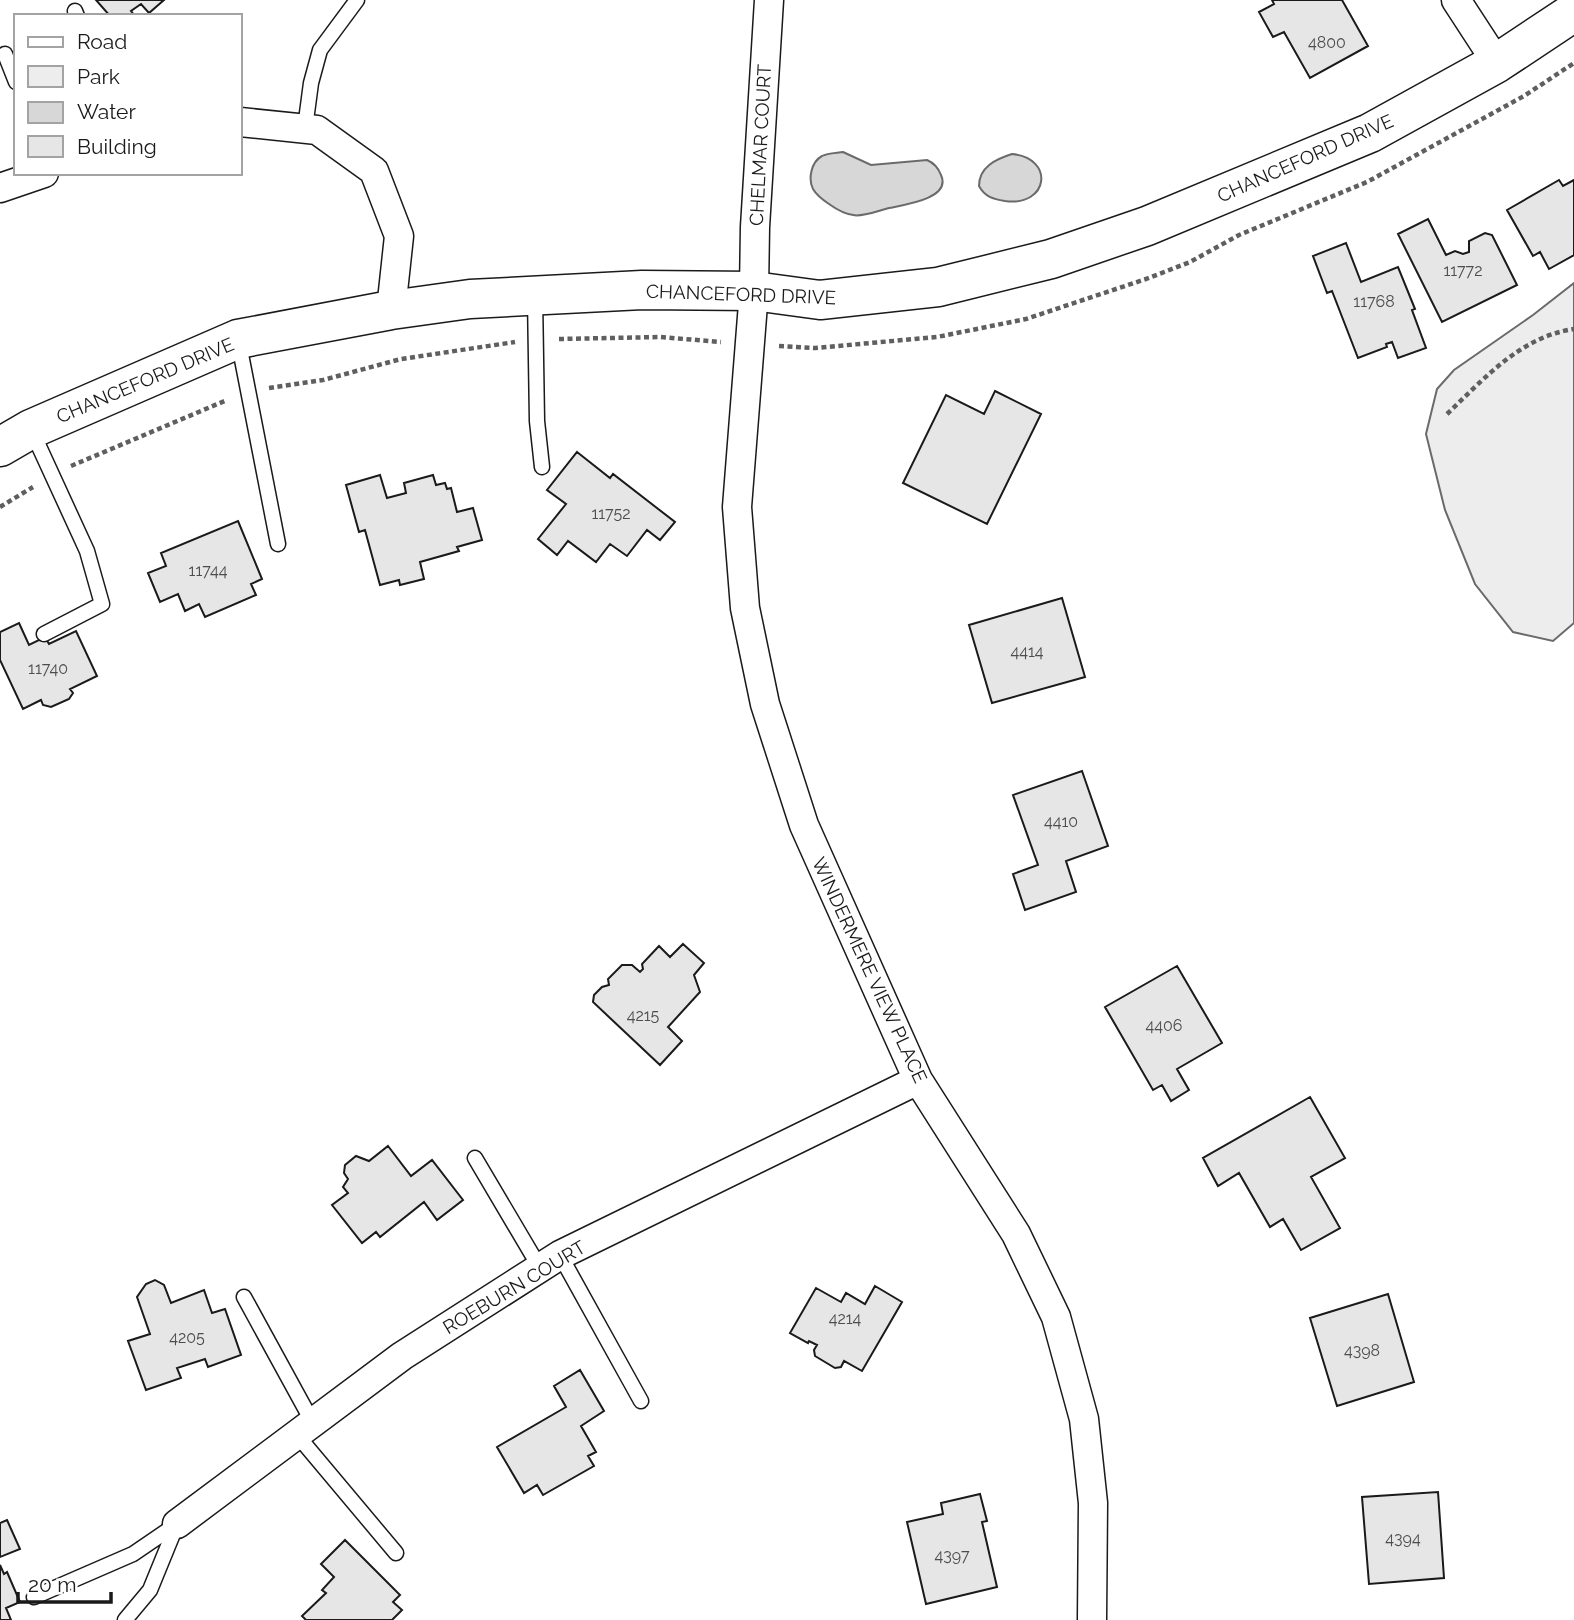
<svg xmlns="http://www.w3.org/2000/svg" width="1574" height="1620" viewBox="0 0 1574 1620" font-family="Raleway,sans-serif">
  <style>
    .green { fill: #ededed; stroke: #6a6a6a; stroke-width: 2 }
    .water { fill: #d7d7d7; stroke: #6a6a6a; stroke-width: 2 }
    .building { fill: #e6e6e6; stroke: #1a1a1a; stroke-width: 2 }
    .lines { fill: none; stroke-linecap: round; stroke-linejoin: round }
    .lane-casing { stroke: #1a1a1a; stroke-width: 17 }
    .street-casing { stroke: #1a1a1a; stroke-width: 31 }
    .secondary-casing { stroke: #1a1a1a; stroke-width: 41 }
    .path { stroke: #5f5f5f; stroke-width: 4.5; stroke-dasharray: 5 3.5; stroke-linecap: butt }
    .lane { stroke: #fff; stroke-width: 14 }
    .street { stroke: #fff; stroke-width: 28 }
    .secondary { stroke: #fff; stroke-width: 38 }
    .labels { text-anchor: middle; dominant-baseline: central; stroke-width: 5; stroke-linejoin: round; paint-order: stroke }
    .number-label { font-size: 16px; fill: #4d4d4d }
    .street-label { font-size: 19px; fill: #1a1a1a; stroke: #fff }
  </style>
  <rect width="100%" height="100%" fill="#fff"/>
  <path class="green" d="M1574,283V623L1553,641L1513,632L1475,584L1445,510L1426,434L1437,389L1454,370L1533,315Z"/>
  <path class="water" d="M843,152L871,165L927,160C934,163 938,167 941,175C952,199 903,205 889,208C863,215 854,222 829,204C823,200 817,196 813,189C808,179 811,162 822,156C827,153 836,153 843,152Z
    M1012,154C1055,158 1049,207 1005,201C993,199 985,197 979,186C979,167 996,159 1012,154Z"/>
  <path class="building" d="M96,0H164L149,13L141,4L131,11L135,16H110Z
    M1272,0H1342L1368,46L1310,78L1284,32L1273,37L1259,12L1274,4Z
    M1559,180L1563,186L1574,180V255L1549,269L1540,252L1533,256L1507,210Z
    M1428,219L1446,255L1455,251L1463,254L1469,252V241L1485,233L1492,235L1517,285L1442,322L1398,234Z
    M1346,243L1361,282L1398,267L1415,309L1412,310L1426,348L1398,358L1392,342L1386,344L1387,347L1358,358L1332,291L1327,293L1313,256Z
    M995,391L1041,414L987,524L903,483L946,395L984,414Z
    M577,452L610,478L613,474L675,522L660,540L647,530L627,556L610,544L596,562L568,541L557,555L538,539L566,504L547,490Z
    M380,475L387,498L406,493L404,483L433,475L436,485L445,483L447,489L451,488L457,512L473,508L482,540L457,547L459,551L420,562L424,579L400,585L399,580L380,585L365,530L359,532L346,485Z
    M238,521L262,579L251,584L256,595L205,617L199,604L185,611L178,594L160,602L148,573L166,566L161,553Z
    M1062,598L1085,677L992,703L969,625Z
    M19,623L29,645L45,637L49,644L76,631L97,676L70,689L73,693L69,699L51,707L43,705L41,700L23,709L0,660V632Z
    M1082,771L1108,846L1066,861L1076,892L1025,910L1013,874L1038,865L1013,795Z
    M683,944L704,963L694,975L700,992L668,1027L682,1041L660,1065L593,1002L594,995L602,987L609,985L608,979L622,965H632L640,972L643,969L642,964L659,946L670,957Z
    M1177,966L1222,1043L1177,1069L1189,1090L1171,1101L1162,1085L1153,1090L1105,1007Z
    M1310,1097L1345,1158L1311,1177L1340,1228L1301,1250L1283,1219L1270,1227L1239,1173L1218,1186L1203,1158Z
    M388,1146L411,1176L432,1160L463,1200L437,1220L424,1202L380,1237L376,1232L362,1243L332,1205L348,1193L343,1187L348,1179L344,1173L345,1165L356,1156L369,1161Z
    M155,1280L164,1285L171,1303L204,1290L212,1313L225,1309L241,1355L208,1367L205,1359L177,1368L181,1378L146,1390L128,1341L150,1334L137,1297L146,1284Z
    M875,1286L902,1302L862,1371L844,1361L841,1367L835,1368L815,1356L814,1350L817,1345L809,1341L808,1343L790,1333L816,1288L841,1302L846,1293L865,1304Z
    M1388,1294L1414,1382L1337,1406L1310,1318Z
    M580,1370L604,1411L581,1426L596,1452L588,1456L594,1466L543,1495L537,1485L524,1493L497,1447L566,1407L554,1386Z
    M1438,1492L1444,1578L1369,1584L1362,1497Z
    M980,1494L987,1521L982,1522L997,1587L926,1604L907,1522L943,1514L941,1503Z
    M7,1520L20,1549L0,1557V1523Z
    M345,1540L400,1595L393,1602L402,1610L392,1620H306L302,1616L326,1593L322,1590L334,1577L321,1564Z
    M0,1565L4,1574L7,1572L20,1602L6,1608L11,1620H0Z"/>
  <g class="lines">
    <defs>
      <path id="lane" d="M75,11L77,16
        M5,54L16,82
        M305,128L311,83L320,50L357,0
        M535,297L537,421L542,467
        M238,339L278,544
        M31,429L87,551L102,604L44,634
        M475,1158L540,1268
        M560,1255L641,1401
        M244,1297L313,1423
        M297,1435L396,1553
        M34,1597L133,1554L177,1524
        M125,1620L150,1590L177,1524"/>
      <path id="street" d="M769,0L755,227L754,291L737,507L745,608L765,704L804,825L918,1080L1016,1234L1056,1317L1084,1419L1093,1503L1092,1620
        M1456,0L1497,63
        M240,122L317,130L374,171L399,236L391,310
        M0,188L44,173
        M177,1524L402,1356L560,1255L918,1080"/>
      <path id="secondary" d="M0,447L31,429L238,339L391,310L470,299L642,290L754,291L820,300L938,287L1051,259L1147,226L1370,133L1497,63L1574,12"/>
    </defs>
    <use href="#lane" class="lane-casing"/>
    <use href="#street" class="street-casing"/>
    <use href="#secondary" class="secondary-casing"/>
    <path class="path" d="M559,339L660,337L721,342
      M779,346L815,348L937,337L1026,319L1146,279L1190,262L1239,235L1367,182L1524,96L1574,63
      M269,388L323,380L401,359L515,342
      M1447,414C1485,378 1520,337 1574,329
      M71,466L227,400
      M0,507L33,487"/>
    <use href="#lane" class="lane"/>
    <use href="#street" class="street"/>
    <use href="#secondary" class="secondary"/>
  </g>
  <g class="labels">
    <g class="number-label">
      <text x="1327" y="42">4800</text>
      <text x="1463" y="270">11772</text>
      <text x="1374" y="301">11768</text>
      <text x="611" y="513">11752</text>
      <text x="208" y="570">11744</text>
      <text x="1027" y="651">4414</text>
      <text x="48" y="668">11740</text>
      <text x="1061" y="821">4410</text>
      <text x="643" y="1015">4215</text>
      <text x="1164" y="1025">4406</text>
      <text x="845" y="1318">4214</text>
      <text x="187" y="1337">4205</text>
      <text x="1362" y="1350">4398</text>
      <text x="1403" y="1538">4394</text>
      <text x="952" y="1555">4397</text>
    </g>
    <g class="street-label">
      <text transform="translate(760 145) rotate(-87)">CHELMAR COURT</text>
      <text transform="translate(1305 158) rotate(-24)">CHANCEFORD DRIVE</text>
      <text transform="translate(741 294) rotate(2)">CHANCEFORD DRIVE</text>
      <text transform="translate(145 380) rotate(-23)">CHANCEFORD DRIVE</text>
      <text transform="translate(870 970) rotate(65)">WINDERMERE VIEW PLACE</text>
      <text transform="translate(514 1287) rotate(-31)">ROEBURN COURT</text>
    </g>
  </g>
  <rect x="14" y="14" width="228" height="161" fill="#ffffff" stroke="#a3a3a3" stroke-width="2"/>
  <rect x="28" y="37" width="35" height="10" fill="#ffffff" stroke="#a3a3a3" stroke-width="2"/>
  <text x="77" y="49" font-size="21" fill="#1a1a1a">Road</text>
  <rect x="28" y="66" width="35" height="21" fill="#ededed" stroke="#a3a3a3" stroke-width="2"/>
  <text x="77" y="84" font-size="21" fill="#1a1a1a">Park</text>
  <rect x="28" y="102" width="35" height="21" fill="#d7d7d7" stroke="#a3a3a3" stroke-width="2"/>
  <text x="77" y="119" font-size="21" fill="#1a1a1a">Water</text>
  <rect x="28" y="136" width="35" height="21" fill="#e6e6e6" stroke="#a3a3a3" stroke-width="2"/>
  <text x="77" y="154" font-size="21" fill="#1a1a1a">Building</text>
  <path d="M18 1592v10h93v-10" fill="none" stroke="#1a1a1a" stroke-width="3.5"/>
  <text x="28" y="1592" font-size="21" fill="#1a1a1a" stroke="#ffffff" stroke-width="5" paint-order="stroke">20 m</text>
</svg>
